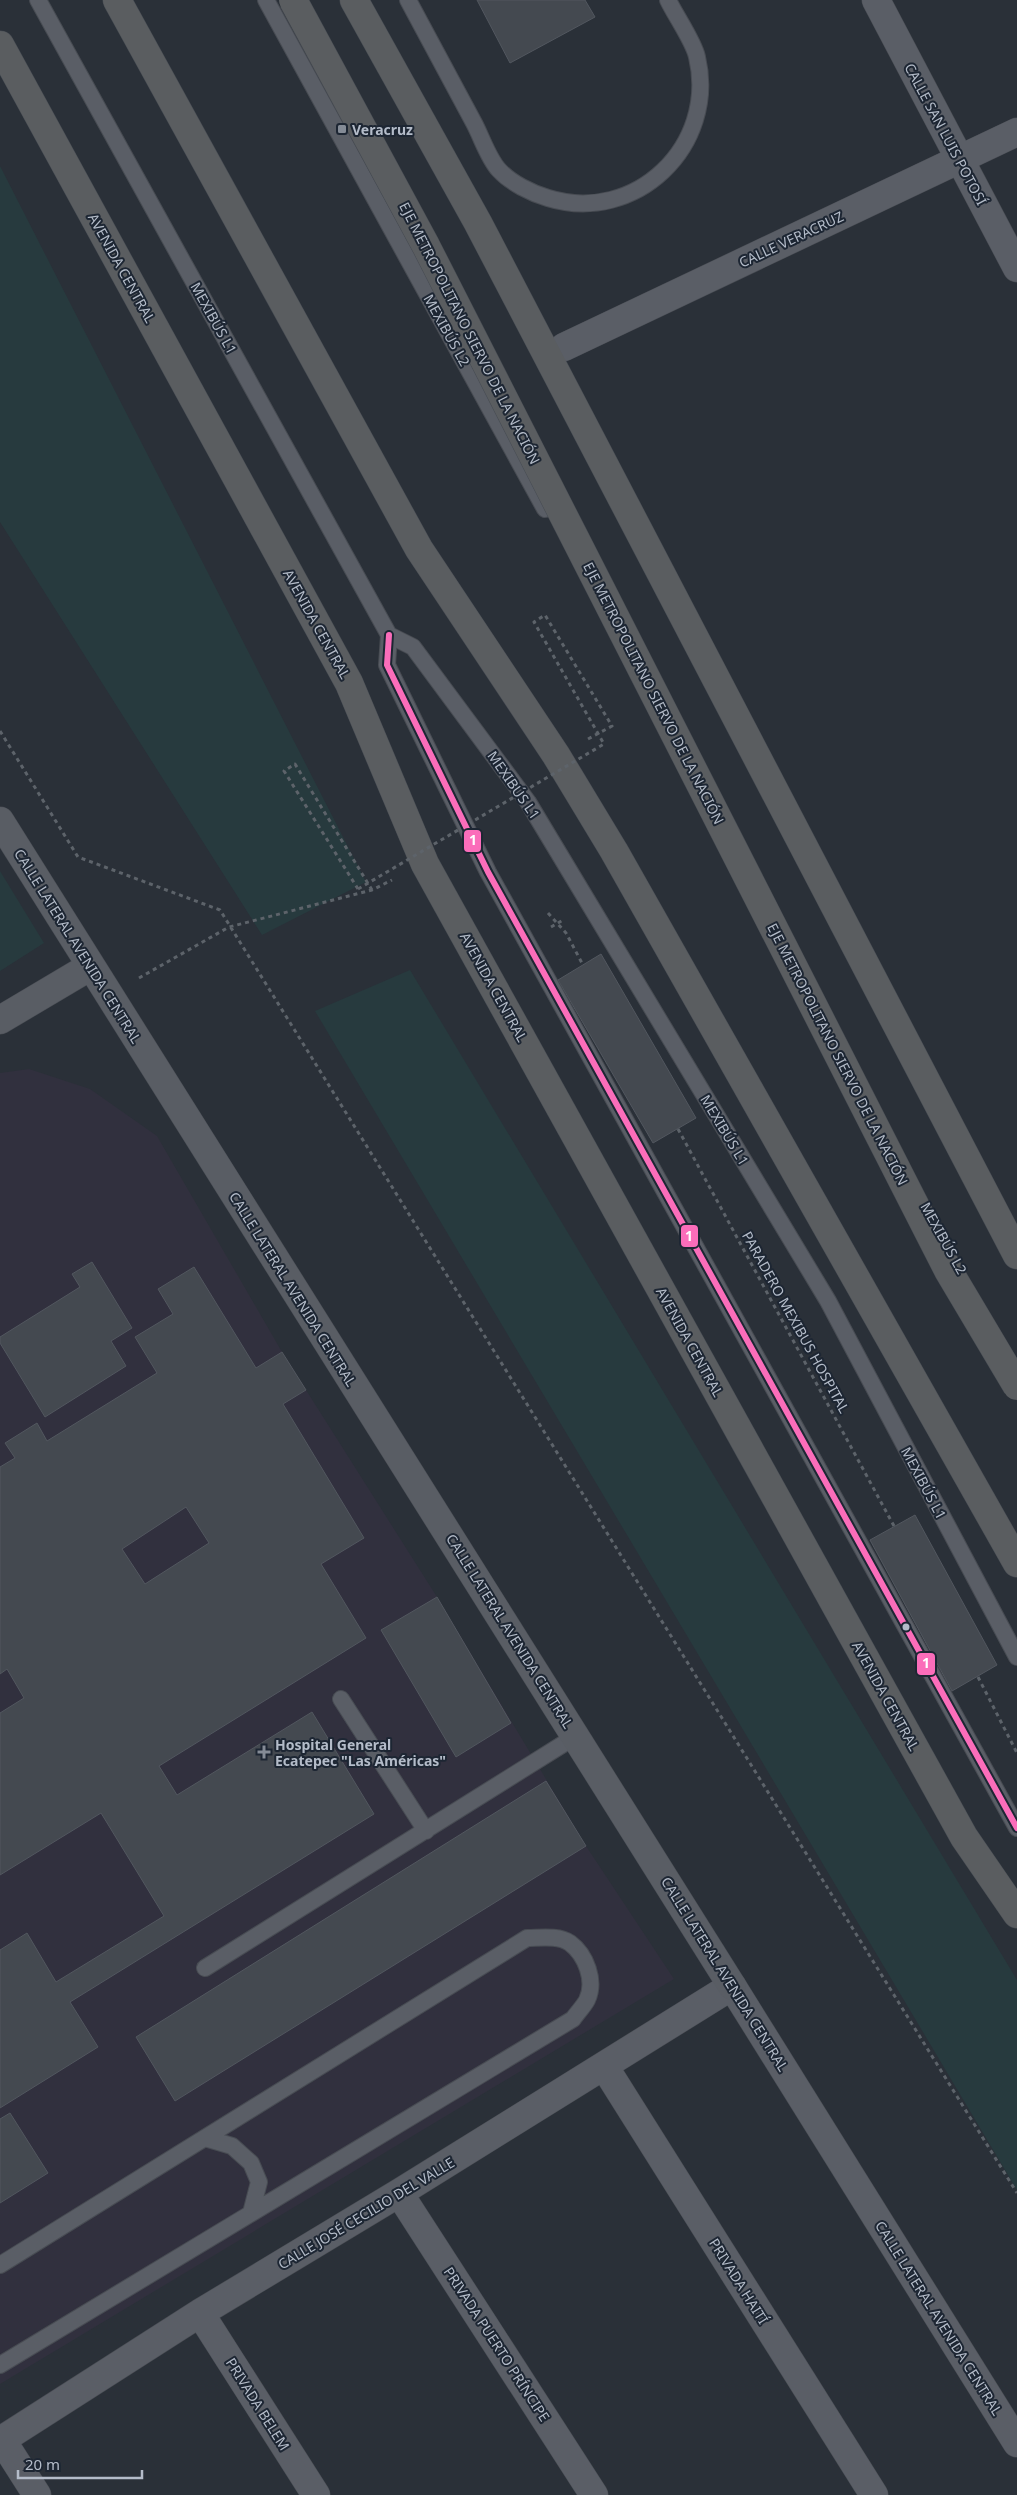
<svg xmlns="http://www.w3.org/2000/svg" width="1017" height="2495" viewBox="0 0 1017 2495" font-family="'Noto Sans',sans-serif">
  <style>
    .medical { fill: #31303e }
    .green { fill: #273a3e }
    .building { fill: #444950; stroke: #52575f; fill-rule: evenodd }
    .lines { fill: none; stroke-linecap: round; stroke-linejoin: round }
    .lane-casing { stroke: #484c53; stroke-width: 18 }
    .street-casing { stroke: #484c53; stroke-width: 29 }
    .secondary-casing { stroke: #484c53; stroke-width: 29 }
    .highway-casing { stroke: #474c53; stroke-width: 29 }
    .path { stroke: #5d636a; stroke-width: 3; stroke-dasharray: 4 4; stroke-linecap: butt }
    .lane { stroke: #5a5e66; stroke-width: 16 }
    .street { stroke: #5a5e66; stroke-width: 28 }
    .secondary { stroke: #595d64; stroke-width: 28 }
    .highway { stroke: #5a5d60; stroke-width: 28 }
    .highway-bridge-casing { stroke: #474c53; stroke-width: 29; stroke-linecap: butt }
    .path-bridge { stroke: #5d636a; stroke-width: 3; stroke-dasharray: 4 4; stroke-linecap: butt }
    .highway-bridge { stroke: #5a5d60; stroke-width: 28 }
    .bus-1-casing { stroke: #1d2633; stroke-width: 10 }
    .bus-1 { stroke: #fb6dba; stroke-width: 6 }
    .poi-dot { fill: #848b96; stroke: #1d2633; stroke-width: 2 }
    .bus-dot { fill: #b4bcc9; stroke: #1d2633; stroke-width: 2 }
    .labels { text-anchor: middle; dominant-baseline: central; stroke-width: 4; stroke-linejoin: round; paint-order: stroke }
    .poi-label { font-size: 14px; font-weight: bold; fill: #b4bcc9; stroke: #1d2633; text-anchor: start }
    .street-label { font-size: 14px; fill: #b4bcc9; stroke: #1d2633 }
    .line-badge { stroke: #1d2633; stroke-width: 2 }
    .badge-label { font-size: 14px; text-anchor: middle; font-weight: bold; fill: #fff }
  </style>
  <rect width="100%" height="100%" fill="#2a3038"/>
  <path class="medical" d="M29,1069L90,1089L157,1136L282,1352L437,1597L586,1846L674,1979L0,2384V1073Z"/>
  <path class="green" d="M0,166L366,882L262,935L0,522Z
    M0,871L44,943L0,971Z
    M410,970L1017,1980V2190L315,1011Z"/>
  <path class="building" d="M477,0H585L595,17L510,63Z
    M601,954L696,1118L653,1143L558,980Z
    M92,1262L132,1328L111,1341L126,1366L45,1417L0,1343V1337L80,1287L72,1274Z
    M194,1267L256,1368L282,1352L306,1390L283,1404L364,1538L321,1564L366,1638L159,1766L177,1795L312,1712L374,1814L70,2002L98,2047L0,2108V1950L27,1933L56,1982L164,1916L101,1813L0,1875V1713L24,1698L7,1669L0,1674V1467L15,1458L5,1443L37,1423L47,1441L157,1373L135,1337L173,1314L158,1289ZM186,1507L209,1543L145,1584L122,1549Z
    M915,1515L997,1665L952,1691L870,1540Z
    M437,1597L511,1723L456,1757L381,1630Z
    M546,1781L586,1846L175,2101L136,2037Z
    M10,2113L48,2173L0,2203V2119Z"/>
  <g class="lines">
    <defs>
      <path id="lane" d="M38,0L389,635L387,665L488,872L1017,1828
        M266,0L545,509
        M408,0C430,41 452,82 474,123C482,138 488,158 499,170C511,183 531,193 548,198C635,225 718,146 697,57C694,42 675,15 668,0
        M389,635L413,647L528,802L828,1301L1017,1657
        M341,1699L426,1831
        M205,1968L576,1736
        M205,2138L232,2146L251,2163L259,2182L251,2213
        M0,2265L527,1938C540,1938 558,1935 570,1943C586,1955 596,1981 587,2000C584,2006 577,2013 573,2019L0,2365"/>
      <path id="street" d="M876,0L1017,268
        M564,347L1017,132
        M604,2066L874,2495
        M399,2193L594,2495
        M200,2313L316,2495
        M2,2440L37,2495
        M0,2441L200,2313L399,2193L732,1986L1017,2443"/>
      <path id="secondary" d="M0,821L732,1986
        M0,1020L91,966"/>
      <path id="highway" d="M117,0L419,549L556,755L614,851L1017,1563
        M354,0L478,223L1017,1255
        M0,45L349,683L425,864L964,1837L1017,1914"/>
    </defs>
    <use href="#lane" class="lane-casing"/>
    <use href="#street" class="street-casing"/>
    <use href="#secondary" class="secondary-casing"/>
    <use href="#highway" class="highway-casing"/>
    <path class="path" d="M0,731L78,857L220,910L1017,2193
      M588,739L612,726L545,615L534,622L604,744
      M358,889L284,771L295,764L372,890
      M548,913L566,933L583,965
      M551,927L563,920
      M139,978L229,927L372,890L392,880
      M678,1129L894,1526
      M978,1677L1017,1753"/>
    <use href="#lane" class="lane"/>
    <use href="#street" class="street"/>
    <use href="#secondary" class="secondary"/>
    <use href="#highway" class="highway"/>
    <defs>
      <path id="highway-bridge" d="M293,0L426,246L948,1270L1017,1386"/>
    </defs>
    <use href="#highway-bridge" class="highway-bridge-casing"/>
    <path class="path-bridge" d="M358,889L604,744"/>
    <use href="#highway-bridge" class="highway-bridge"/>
    <defs>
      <path id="bus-1" d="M389,635L387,665L488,872L1017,1828"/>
    </defs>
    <use href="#bus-1" class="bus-1-casing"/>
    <use href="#bus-1" class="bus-1"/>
  </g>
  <g class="poi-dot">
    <rect x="337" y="124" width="10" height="10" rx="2.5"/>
    <path d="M261.5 1744.5h5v5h5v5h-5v5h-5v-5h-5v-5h5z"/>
  </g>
  <circle class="bus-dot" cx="906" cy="1627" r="4.5"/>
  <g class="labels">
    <g class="poi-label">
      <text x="352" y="129">Veracruz</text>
      <text x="275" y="1744">Hospital General<tspan x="275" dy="16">Ecatepec "Las Américas"</tspan></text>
    </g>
    <g class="street-label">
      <text transform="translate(946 134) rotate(62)">CALLE SAN LUIS POTOSÍ</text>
      <text transform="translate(791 239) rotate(-25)">CALLE VERACRUZ</text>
      <text transform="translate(122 268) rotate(61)">AVENIDA CENTRAL</text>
      <text transform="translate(214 318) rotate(61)">MEXIBÚS L1</text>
      <text transform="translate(447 330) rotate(61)">MEXIBÚS L2</text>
      <text transform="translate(470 333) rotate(63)">EJE METROPOLITANO SIERVO DE LA NACIÓN</text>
      <text transform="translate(317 624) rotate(61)">AVENIDA CENTRAL</text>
      <text transform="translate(654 693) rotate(63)">EJE METROPOLITANO SIERVO DE LA NACIÓN</text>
      <text transform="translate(514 785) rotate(55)">MEXIBÚS L1</text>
      <text transform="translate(78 946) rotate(58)">CALLE LATERAL AVENIDA CENTRAL</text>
      <text transform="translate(494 987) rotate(61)">AVENIDA CENTRAL</text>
      <text transform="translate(838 1054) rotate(63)">EJE METROPOLITANO SIERVO DE LA NACIÓN</text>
      <text transform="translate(725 1130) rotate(59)">MEXIBÚS L1</text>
      <text transform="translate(944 1238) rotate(61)">MEXIBÚS L2</text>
      <text transform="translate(293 1289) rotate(58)">CALLE LATERAL AVENIDA CENTRAL</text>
      <text transform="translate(796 1322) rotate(61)">PARADERO MEXIBUS HOSPITAL</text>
      <text transform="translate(690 1342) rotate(61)">AVENIDA CENTRAL</text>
      <text transform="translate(924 1483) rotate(62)">MEXIBÚS L1</text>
      <text transform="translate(510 1631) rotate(58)">CALLE LATERAL AVENIDA CENTRAL</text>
      <text transform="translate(886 1696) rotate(61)">AVENIDA CENTRAL</text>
      <text transform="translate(725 1974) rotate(58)">CALLE LATERAL AVENIDA CENTRAL</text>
      <text transform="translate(366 2213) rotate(-31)">CALLE JOSÉ CECILIO DEL VALLE</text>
      <text transform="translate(739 2281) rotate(58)">PRIVADA HAITÍ</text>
      <text transform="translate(939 2318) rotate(58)">CALLE LATERAL AVENIDA CENTRAL</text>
      <text transform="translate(497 2344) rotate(57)">PRIVADA PUERTO PRÍNCIPE</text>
      <text transform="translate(258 2404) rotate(58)">PRIVADA BELEM</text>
    </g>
  </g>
  <g class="line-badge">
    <rect x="463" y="829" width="19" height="24" rx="5" fill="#fb6dba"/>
    <rect x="680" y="1224" width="19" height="24" rx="5" fill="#fb6dba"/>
    <rect x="916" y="1652" width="20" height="24" rx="5" fill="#fb6dba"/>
  </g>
  <g class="badge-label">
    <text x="473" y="845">1</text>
    <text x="689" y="1241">1</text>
    <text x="926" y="1668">1</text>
  </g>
  <path d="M18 2470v8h124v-8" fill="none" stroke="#b4bcc9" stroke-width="2.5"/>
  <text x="25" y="2470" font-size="15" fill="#b4bcc9" stroke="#1d2633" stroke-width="4" paint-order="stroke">20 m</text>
</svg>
